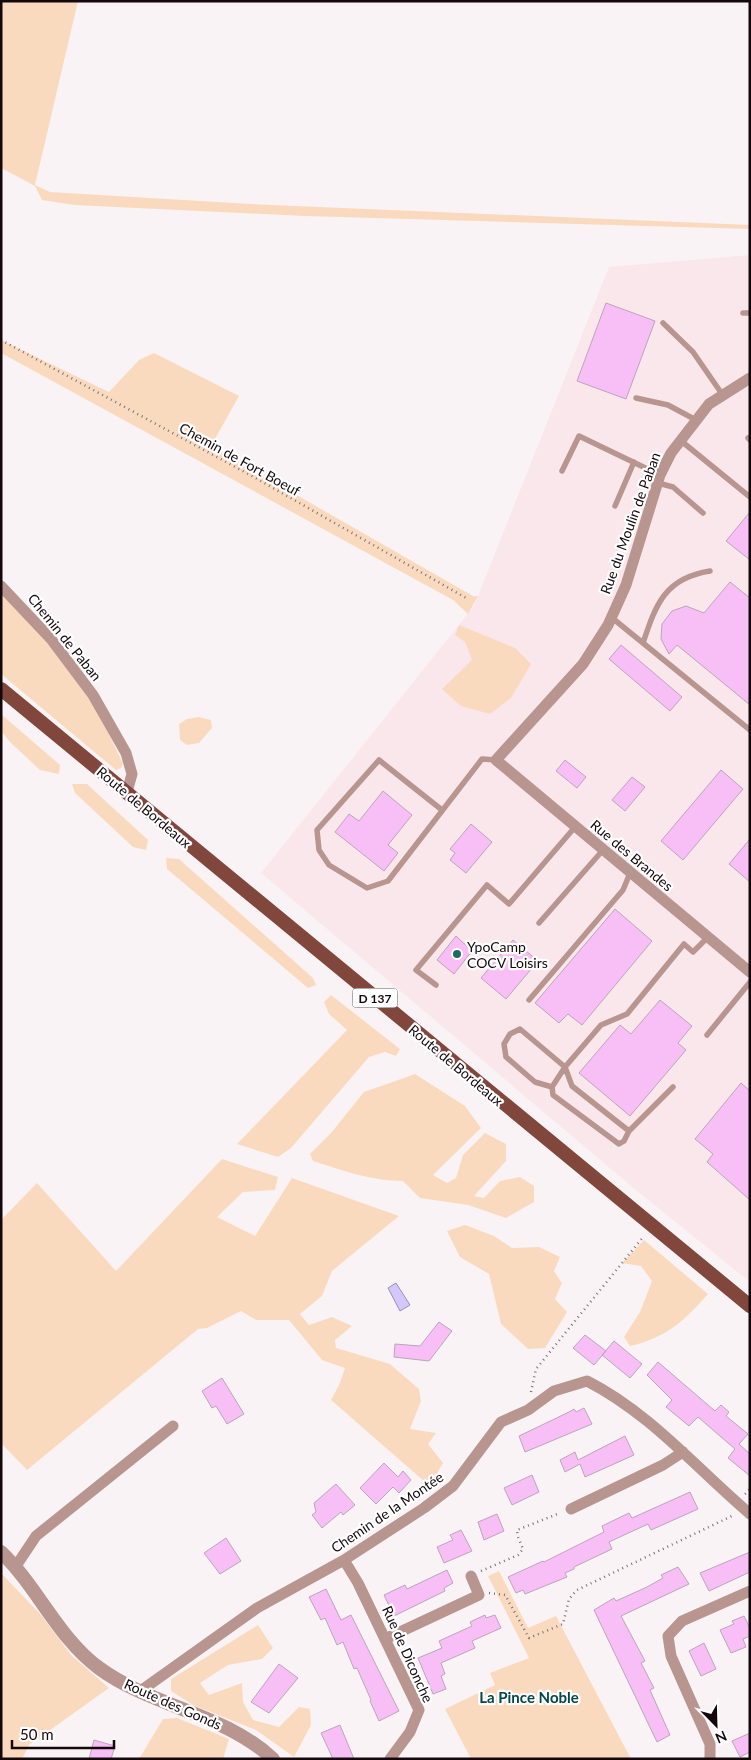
<svg xmlns="http://www.w3.org/2000/svg" width="751" height="1760" viewBox="0 0 751 1760" font-family="Lato,sans-serif">
  <style>
    .built { fill: #f9e7ec }
    .green { fill: #fadabe }
    .water { fill: #d4c7fd; stroke: #9a8eb5 }
    .building { fill: #f7bff5; stroke: #bca4bb }
    .lines { fill: none; stroke-linecap: round; stroke-linejoin: round }
    .path { stroke: #7c7275; stroke-width: 2.5; stroke-dasharray: 1 4; stroke-linecap: butt }
    .service { stroke: #b8968f; stroke-width: 5.5 }
    .minor { stroke: #b8968f; stroke-width: 11 }
    .tertiary { stroke: #b8968f; stroke-width: 14 }
    .primary { stroke: #81473d; stroke-width: 14 }
    .poi-dot { fill: #1d6a6e; stroke: #fff; stroke-width: 2 }
    .labels { text-anchor: middle; dominant-baseline: central; stroke-width: 4.5; stroke-linejoin: round; paint-order: stroke }
    .shield { fill: #fff; stroke: #5a5255; stroke-width: 1 }
    .shield-label { font-size: 12px; font-weight: bold; fill: #14080c }
    .street-label { font-size: 14px; fill: #14080c; stroke: #fff }
    .poi-label { font-size: 14px; fill: #14080c; stroke: #fff; text-anchor: start }
    .neighbourhood-label { font-size: 15px; font-weight: bold; fill: #03464a; stroke: #fff }
  </style>
  <rect width="100%" height="100%" fill="#faf3f5"/>
  <path class="built" d="M750,255V1282L637,1191L261,873L474,606L609,267Z"/>
  <path class="green" d="M1,1H78L35,185L50,192L251,204L750,225V229L305,216L74,205L42,200L35,186L1,168Z
    M1,340L109,392L139,360L154,353L239,396L211,446L473,596H478L468,614L453,600L1,353Z
    M1,592L43,635L91,696L123,764L121,768L116,770L1,674Z
    M459,625L515,648L531,664L511,698L490,714L461,706L442,689L472,660L465,642L455,635Z
    M1,714L60,765L59,774L40,770L11,743L1,731Z
    M199,717L211,720L212,728L199,743L187,745L180,740L179,724L187,719Z
    M72,784H87L148,840L146,850L133,847L75,793Z
    M166,858L179,859L313,978L316,985L308,988L167,869Z
    M331,995L400,1049L396,1056L385,1052L369,1057L291,1148L278,1157L237,1144L347,1030L329,1014L324,1002Z
    M415,1074L465,1106L481,1128L433,1175L447,1183L456,1178L463,1155L485,1133L506,1144V1161L474,1196L484,1198L500,1181L520,1177L534,1186V1202L506,1218L468,1205L420,1198L403,1181C371,1181 344,1171 313,1161L310,1154L331,1133L364,1092Z
    M222,1159L278,1177L275,1190L243,1192L217,1217L255,1236L292,1178L399,1216L332,1271L322,1296L300,1314L309,1325L332,1317L352,1326L335,1340L336,1348L390,1364L419,1389L421,1401L410,1429L436,1433L428,1444L443,1463L435,1477L425,1482L331,1400L339,1385L345,1368L322,1360L289,1320H256L241,1311L207,1328L198,1329L27,1470L1,1443V1220L37,1183L116,1271Z
    M465,1225L494,1236L512,1248L539,1247L560,1257L554,1271L562,1283L555,1299L567,1312L545,1348L528,1349L501,1324L489,1274L460,1257L447,1231Z
    M644,1240L708,1294C684,1321 666,1338 630,1346L624,1337L640,1312L652,1281L641,1266L622,1263Z
    M499,1571L528,1628L556,1616L631,1759H471L445,1709L495,1685L490,1673L529,1658L488,1576Z
    M1,1573L42,1616L71,1655L109,1688L29,1745L22,1759H1Z
    M258,1625L273,1648L262,1659L228,1665L200,1683L209,1695L242,1683L243,1702L253,1720L279,1727L299,1707L310,1709L311,1725L294,1757L256,1730L193,1705L171,1691V1679Z
    M177,1718L229,1739L223,1759H139L163,1719Z"/>
  <path class="water" d="M396,1283L410,1305L400,1311L388,1288Z"/>
  <path class="building" d="M606,303L655,321L626,399L577,381Z
    M750,512V560L726,541Z
    M730,582L750,598V705L677,645L669,654L661,639L662,624L672,611L686,606L704,613Z
    M621,645L682,697L670,711L609,659Z
    M565,760L586,777L577,788L556,771Z
    M721,770L743,789L683,860L661,841Z
    M632,777L645,787L625,811L612,800Z
    M383,791L412,815L388,845L398,853L384,871L335,832L349,814L359,821Z
    M471,824L492,842L466,873L450,860L455,853L450,849Z
    M750,839V882L729,864Z
    M615,909L652,941L582,1025L568,1014L559,1023L535,1003Z
    M456,936L472,951L454,974L437,960Z
    M513,940L538,961L506,999L481,978Z
    M660,1000L692,1026L678,1043L686,1050L630,1116L579,1073L620,1025L631,1034Z
    M741,1083L750,1091V1200L707,1162L713,1154L695,1139Z
    M439,1322L452,1331L429,1361L394,1357L395,1344L420,1346Z
    M585,1335L606,1351L594,1365L573,1348Z
    M614,1341L642,1364L630,1378L602,1355Z
    M658,1362L715,1411L721,1405L729,1412L726,1416L748,1434L739,1444L750,1454V1476L728,1458L735,1449L698,1417L689,1426L666,1407L672,1400L647,1375Z
    M222,1378L244,1414L227,1424L216,1406L212,1408L202,1391Z
    M584,1408L592,1424L525,1452L519,1436L569,1412L574,1409L576,1412Z
    M625,1436L634,1455L585,1477L580,1464L565,1472L560,1460L575,1452L578,1460Z
    M384,1463L398,1477L403,1471L411,1480L399,1493L393,1487L376,1504L360,1488Z
    M532,1475L539,1492L512,1505L504,1488Z
    M336,1484L355,1505L343,1515L341,1512L322,1528L312,1515L316,1512L314,1503Z
    M690,1492L698,1509L651,1530L648,1524L609,1542L612,1549L574,1567V1569L565,1573L567,1577L525,1594L523,1590L516,1593L508,1577L543,1561L544,1562L604,1532L602,1526L629,1513L632,1518Z
    M497,1514L504,1531L484,1540L478,1522Z
    M461,1530L472,1551L444,1563L437,1547L453,1540L450,1535Z
    M226,1538L241,1561L220,1574L204,1553Z
    M750,1552V1572L709,1591L700,1573Z
    M678,1567L689,1584L621,1616L645,1661L641,1663L654,1688L650,1690L670,1735L657,1742L594,1610L614,1598L616,1601L647,1587L663,1578L661,1575Z
    M447,1570L453,1583L444,1588L445,1591L394,1616L384,1595L405,1585L407,1589Z
    M326,1589L341,1620L351,1615L399,1711L379,1721L370,1701L371,1700L357,1668L354,1669L343,1642L337,1645L325,1618L321,1620L309,1597Z
    M485,1615L486,1618L495,1615L501,1628L472,1641L475,1648L441,1663L445,1674L441,1676L446,1689L433,1694L418,1658L442,1648L439,1641L472,1626L470,1622Z
    M744,1616L750,1628V1636L743,1639L746,1647L731,1653L720,1630L734,1624L732,1621Z
    M704,1643L716,1669L701,1676L689,1651Z
    M279,1664L298,1678L269,1713L251,1702Z
    M340,1725L354,1759H333L321,1733Z
    M750,1733V1752L740,1757L732,1741Z
    M94,1740L115,1746L111,1759H89Z"/>
  <g class="lines">
    <path class="path" d="M1,340L252,476L468,599
      M531,1392L536,1369L644,1236
      M745,1494L750,1489
      M481,1571L518,1555L523,1549L518,1537L517,1530L560,1513
      M489,1593L505,1595L529,1638L563,1624L569,1599L577,1590L734,1515"/>
    <path class="service" d="M743,313H750
      M663,323L693,352L722,394
      M636,398L668,405L696,420
      M748,438L750,440
      M680,440L750,497
      M562,471L579,436L660,475
      M658,483L673,487L703,513
      M615,506L634,462
      M611,617L750,730
      M643,643C656,604 665,578 710,571
      M442,810L379,760L317,830L319,850L329,865L367,888L388,881L482,759L496,760
      M539,923L603,850
      M436,985L416,970L487,885L509,904L575,827
      M529,1000L623,890L630,873
      M707,1035L750,982
      M552,1087L535,1082L506,1057L504,1044L510,1034L520,1029L565,1067L552,1087L553,1095L619,1144L624,1141L629,1131
      M673,1087L629,1131L572,1086L565,1067L601,1025L627,1014L684,944L693,952L708,937"/>
    <path class="minor" d="M750,378L709,404L671,453L660,475L626,585L608,625L583,664L496,760L750,972
      M1,586L51,639L93,695L126,753L132,774L127,792
      M571,1509L663,1465L683,1452
      M344,1560L358,1583L419,1710L410,1732L390,1759
      M16,1566L36,1536L173,1426
      M385,1639L479,1595L471,1576
      M139,1692L257,1608L344,1560L424,1508L453,1486L501,1422L528,1410L554,1391L587,1381C650,1413 696,1468 750,1514
      M710,1759V1744L671,1656L668,1636L682,1621L750,1591"/>
    <path class="tertiary" d="M1,1552C37,1586 58,1638 99,1668C152,1707 224,1713 273,1759"/>
    <path class="primary" d="M1,689L750,1306"/>
  </g>
  <circle class="poi-dot" cx="457" cy="954" r="5"/>
  <g class="labels">
    <rect class="shield" x="352.5" y="988.5" width="45" height="19" rx="4"/>
    <g class="shield-label">
      <text x="375" y="998">D 137</text>
    </g>
    <g class="street-label">
      <text transform="translate(240 459) rotate(29)">Chemin de Fort Boeuf</text>
      <text transform="translate(630 523) rotate(-70)">Rue du Moulin de Paban</text>
      <text transform="translate(65 637) rotate(51)">Chemin de Paban</text>
      <text transform="translate(144 807) rotate(40)">Route de Bordeaux</text>
      <text transform="translate(632 855) rotate(40)">Rue des Brandes</text>
      <text transform="translate(456 1065) rotate(40)">Route de Bordeaux</text>
      <text transform="translate(387 1512) rotate(-34)">Chemin de la Montée</text>
      <text transform="translate(408 1654) rotate(66)">Rue de Diconche</text>
      <text transform="translate(173 1704) rotate(24)">Route des Gonds</text>
    </g>
    <g class="poi-label">
      <text x="467" y="946">YpoCamp<tspan x="467" dy="16">COCV Loisirs</tspan></text>
    </g>
    <g class="neighbourhood-label">
      <text x="529" y="1697">La Pince Noble</text>
    </g>
  </g>
  <rect width="751" height="1760" fill="none" stroke="#14080c" stroke-width="5"/>
  <g transform="translate(716 1725) rotate(157)" stroke="#ffffff" stroke-width="4" paint-order="stroke">
  <path d="M0-4L9 19L0 12L-9 19Z" fill="#14080c"/>
  <text y="-8" font-size="14" font-weight="bold" text-anchor="middle" fill="#14080c">N</text>
  </g>
  <path d="M12 1740v8h102v-8" fill="none" stroke="#14080c" stroke-width="2.5"/>
  <text x="20" y="1740" font-size="15" fill="#14080c" stroke="#ffffff" stroke-width="4" paint-order="stroke">50 m</text>
</svg>
